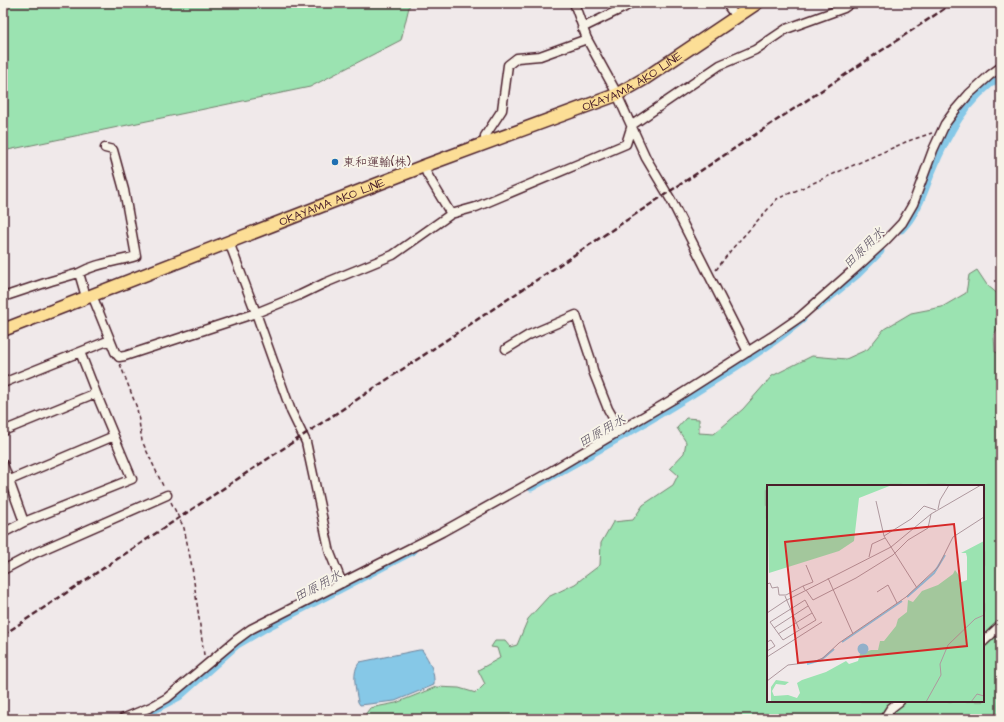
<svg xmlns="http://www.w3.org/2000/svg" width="1004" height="722" viewBox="0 0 1004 722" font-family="'Architects Daughter','Klee One',sans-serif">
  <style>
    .green { fill: #9be3b1; stroke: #72816e; fill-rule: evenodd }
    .water { fill: #86c8e7; stroke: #6e849c }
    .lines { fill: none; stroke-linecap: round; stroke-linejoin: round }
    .canal { stroke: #86c8e7; stroke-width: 9 }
    .street-casing { stroke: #4a1f2b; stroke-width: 11 }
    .primary-casing { stroke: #4a1f2b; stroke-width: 15 }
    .path { stroke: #4a1f2b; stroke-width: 1.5; stroke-dasharray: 4 3; stroke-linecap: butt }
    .street { stroke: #f7f3e8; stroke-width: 8 }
    .primary { stroke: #fcde96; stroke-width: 12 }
    .rail { stroke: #4a1f2b; stroke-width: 2.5; stroke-dasharray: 6 3; stroke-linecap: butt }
    .poi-dot { fill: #1f6fb2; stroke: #f7f3e8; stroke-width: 1.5 }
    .labels { text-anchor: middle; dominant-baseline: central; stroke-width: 4; stroke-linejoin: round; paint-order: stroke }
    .street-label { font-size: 12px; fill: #4a1f2b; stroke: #f7f3e8 }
    .poi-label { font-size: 12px; fill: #4a1f2b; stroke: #f7f3e8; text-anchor: start }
    .water-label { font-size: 13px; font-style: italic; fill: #5c5263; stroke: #f7f3e8 }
    .inset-river { fill: none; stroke: #86c8e7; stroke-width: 2 }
    .inset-road { fill: none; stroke: #ae989e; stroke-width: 1 }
    .view { fill: #d62828; fill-opacity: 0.15; stroke: #d62828; stroke-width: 2 }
    .inset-edge { fill: none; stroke: #4a1f2b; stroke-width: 2 }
  </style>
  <rect width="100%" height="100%" fill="#f0e9ea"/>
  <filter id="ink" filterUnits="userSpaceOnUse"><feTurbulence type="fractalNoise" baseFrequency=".025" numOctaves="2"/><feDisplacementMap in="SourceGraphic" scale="8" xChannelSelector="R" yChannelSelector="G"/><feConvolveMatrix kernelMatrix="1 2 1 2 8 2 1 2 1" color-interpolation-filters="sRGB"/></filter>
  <g filter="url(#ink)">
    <path class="green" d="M3,3H410L401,40L310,87L3,151Z
      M977,270L987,285L999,295L1001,303V321L994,335L995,352L1001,353V719H367L364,716L370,708L396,703L436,687L459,688L476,693L485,684L478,670L500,658L497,648L491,647L495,641H505L510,647L517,645L528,619L548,597L575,584L600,565L601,543L613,522L633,520L643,505L673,485L678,475L670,468L684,453L686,442L677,428L686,418L699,419V433L714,434L743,409L772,376L812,356L846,359L868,349L884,329L911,313L942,307L966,293L969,275ZM768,486H983V701H768Z"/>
    <path class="water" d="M419,650H422C430,661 435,673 434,685L395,701L360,705L358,702C356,691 351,671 360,662Z"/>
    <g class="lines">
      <path class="canal" d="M901,229C917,213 923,192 931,172C947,133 965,99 1001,75
        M818,306L857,274L880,251
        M531,487C591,454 651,420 709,383C741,363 773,343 802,319
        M135,719L179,696L237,644L266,627L412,551"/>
      <defs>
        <path id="street" d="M574,3L587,39L615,90L646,158L671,200L748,352
          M726,3L736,17
          M582,28L625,7L631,3
          M485,143V136L502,110L508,65L517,58L540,56L587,39
          M424,166L427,174L451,214
          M229,242L256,313L291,411L306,442L330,553L342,583
          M79,273C96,263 117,262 136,256L124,190L113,150L105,148
          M92,295L115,352L119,357L125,356L256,313L300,295L325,283L393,255L451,214L476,207L626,144L632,125L720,65L755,50L786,29L844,8L851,3
          M3,297L51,281L79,273L86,297
          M506,349L529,335L576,315L591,360L593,371L608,409L620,430
          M80,352L110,340
          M3,383L80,352L96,393L132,479L24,522L3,533
          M3,431L96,393
          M3,464L24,522
          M3,483L114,436
          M3,570L35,553L167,495
          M983,642L1001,625
          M3,719H5
          M122,719L151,707L167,698L236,640L251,629L442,532L548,473L675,398L771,337L800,317L858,266L884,242L902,223L913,204L933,150L945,124L956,109L969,94L990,75L1001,67
          M884,719L891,708L900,701"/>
        <g id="primary">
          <path id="s1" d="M3,330L424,166L616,95L644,79L757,3"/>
        </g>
      </defs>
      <use href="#street" class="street-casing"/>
      <use href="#primary" class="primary-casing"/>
      <path class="path" d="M716,270L731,250L777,199L908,141L932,133
        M120,364L137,408L142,441L164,488
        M171,502L184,528L192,567L204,655"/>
      <use href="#street" class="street"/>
      <use href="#primary" class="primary"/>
      <path class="rail" d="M3,635L953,3"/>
    </g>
  </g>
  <circle class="poi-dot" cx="335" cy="162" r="4"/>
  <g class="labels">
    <g class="street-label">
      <text stroke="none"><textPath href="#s1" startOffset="677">OKAYAMA AKO LINE</textPath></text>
      <text stroke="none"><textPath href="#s1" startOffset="353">OKAYAMA AKO LINE</textPath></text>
    </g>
    <g class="poi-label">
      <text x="343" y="162">東和運輸(株)</text>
    </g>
    <g class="water-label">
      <text transform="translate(864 248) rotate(-45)">田原用水</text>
      <text transform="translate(602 431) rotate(-30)">田原用水</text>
      <text transform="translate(318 586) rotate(-28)">田原用水</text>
    </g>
  </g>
  <g transform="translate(767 485)">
    <rect width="217" height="217" fill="#f0e9ea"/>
    <path d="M0,0H125L92,13L87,56L72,66L2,88ZM217,56V217H4V202L9,195L22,197L18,200L9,199L5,206L7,211L21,210L30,213L33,208L30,198L35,195L59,187L79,176L82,179L91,176L93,169L104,165H111L113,156H117L129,141L131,134L140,127L141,115L146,117L155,106L171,100L186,89L188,85L193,92L192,98L200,95V72L199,68H194Z" fill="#9be3b1"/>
    <path d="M90.5 164a5.5 5.5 0 1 1 11 0a5.5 5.5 0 1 1-11 0Z" fill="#86c8e7"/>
    <path class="inset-river" d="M140,112L167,88L178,70M75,157L135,116M40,179L54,175L67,164"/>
    <path class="inset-road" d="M109,16L117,51L150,103M171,24L173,15L182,0M117,51L144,34L157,21L169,25M102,72L105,59L118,53M61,93L86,149M0,99L3,98L5,103L11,102L12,110H19L36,101L38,105M36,101L46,97L39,80M39,105L46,115L89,93L126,70L141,55L161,43L164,29M110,107L121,100L130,118M18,111L32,144M38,115L49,135L16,155L3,137ZM0,128L18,116L124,62L164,29L214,0M7,143L41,121M11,149L45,128M0,157L4,155L8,161L0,166M0,172L55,137M0,196L21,180L46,177L56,173L72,158L139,112L171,82L186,52L217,32M159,217L174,190L173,179L181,160L208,134L217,130M204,217L210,209L217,211"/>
    <path class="view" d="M187,39L200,161L31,178L18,57Z"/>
    <rect width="217" height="217" class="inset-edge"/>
  </g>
  <rect width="1004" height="722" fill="none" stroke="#f7f3e8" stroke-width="16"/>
  <rect x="8" y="8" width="988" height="706" fill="none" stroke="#4a1f2b" stroke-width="1.5" filter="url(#ink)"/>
</svg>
